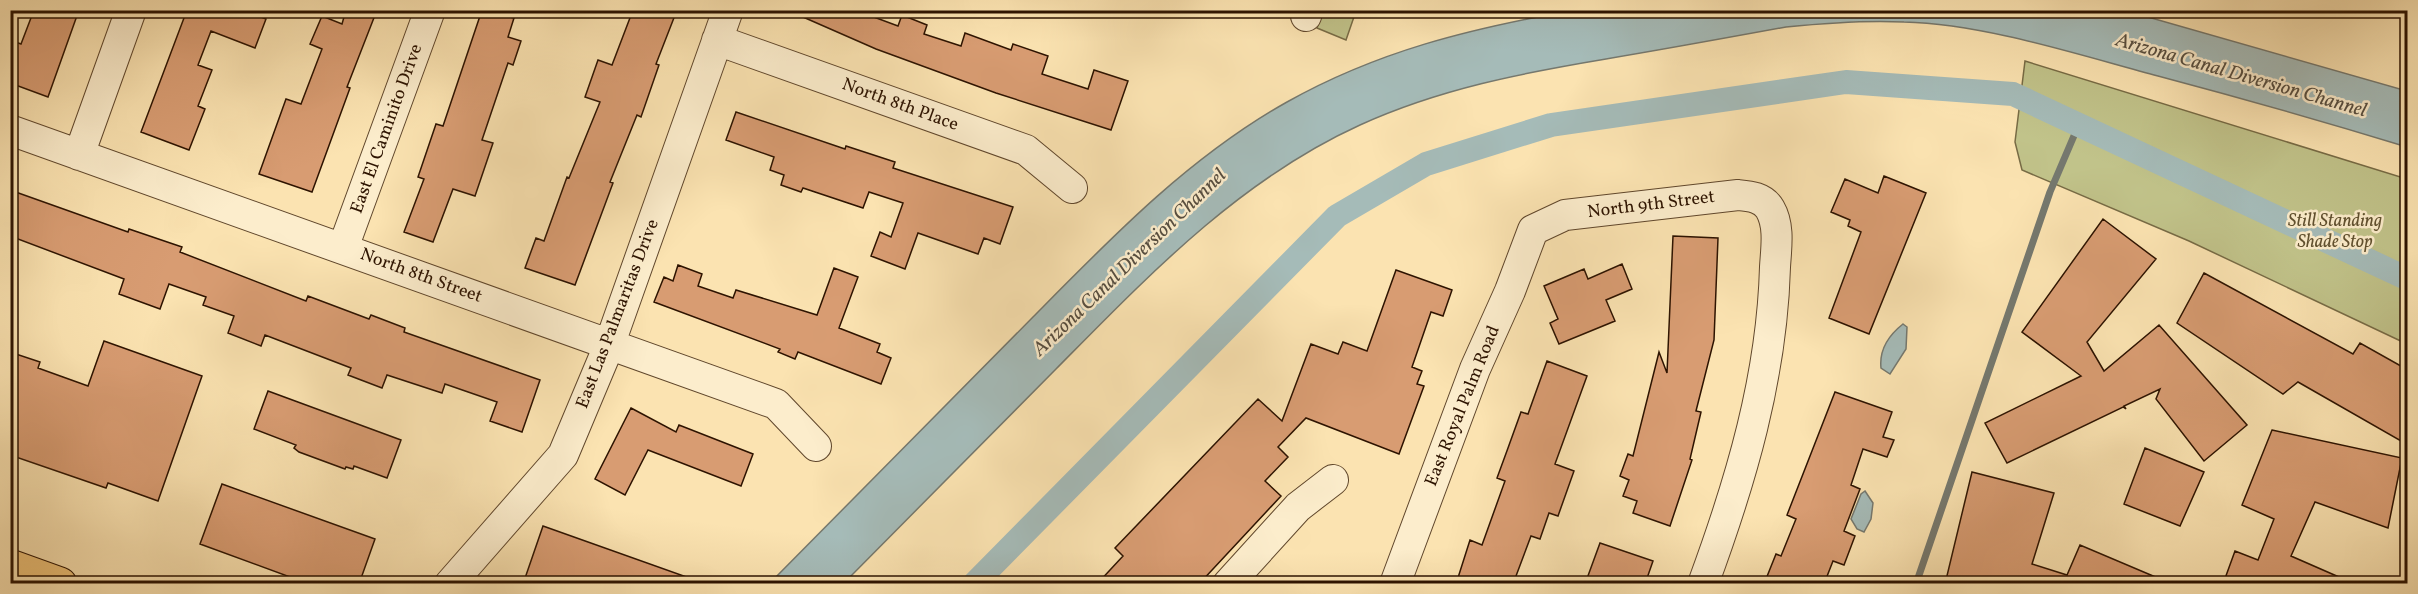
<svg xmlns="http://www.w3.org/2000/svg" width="2418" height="594" viewBox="0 0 2418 594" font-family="Vollkorn,serif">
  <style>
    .green { fill: #c1c38a; stroke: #776b45; stroke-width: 1.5 }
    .water { fill: #a5bbb8; stroke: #75786e; stroke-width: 1.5 }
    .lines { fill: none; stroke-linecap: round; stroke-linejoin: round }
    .stream { stroke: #75786e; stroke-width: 7 }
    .canal { stroke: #a5bbb8; stroke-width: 24 }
    .building { fill: #d89c72; stroke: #2d1300; stroke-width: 1.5 }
    .minor-casing { stroke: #60472c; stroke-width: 32 }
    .major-casing { stroke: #2d1300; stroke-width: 35 }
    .minor { stroke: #fcedcc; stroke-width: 30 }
    .major { stroke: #eec278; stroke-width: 33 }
    .labels { text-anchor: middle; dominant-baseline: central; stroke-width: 5; stroke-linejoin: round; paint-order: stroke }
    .street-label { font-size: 18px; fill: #2d1300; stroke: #fcedcc }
    .park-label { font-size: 18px; font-style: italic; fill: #615130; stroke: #fcedcc }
    .water-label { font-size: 20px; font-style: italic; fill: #574e40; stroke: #fcedcc }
  </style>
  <rect width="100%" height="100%" fill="#fbe3b1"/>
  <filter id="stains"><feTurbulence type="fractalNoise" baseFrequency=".00333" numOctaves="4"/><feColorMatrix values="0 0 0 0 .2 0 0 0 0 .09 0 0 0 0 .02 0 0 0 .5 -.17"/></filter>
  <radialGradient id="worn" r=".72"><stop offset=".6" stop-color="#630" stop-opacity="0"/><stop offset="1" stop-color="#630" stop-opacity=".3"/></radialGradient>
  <path class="green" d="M1323,11H1356L1346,40L1317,28Z
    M2025,61L2407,179V344L2189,241L2022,170L2015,142Z"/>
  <path class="water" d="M1569,11H2127L2407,91V147C2325,122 2241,98 2158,76C2079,55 1985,24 1904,22C1864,20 1825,23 1786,27C1726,38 1666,49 1606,59C1522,73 1439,89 1360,125C1239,180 1148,276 1056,369C985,441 914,512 844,583H770C858,495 945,405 1033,317C1111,238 1189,157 1287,102C1378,51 1469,29 1569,11Z
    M1903,324L1907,327L1906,349L1890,374L1881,368C1879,349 1889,335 1903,324Z
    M1865,491L1873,503L1871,519L1864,532L1857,529L1851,519L1861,494Z"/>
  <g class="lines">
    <path class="stream" d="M1916,584L2050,192L2079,124"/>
    <path class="canal" d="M974,584L1337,216L1426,164L1551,125L1846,82L2013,94L2408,279"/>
  </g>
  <path class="building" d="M34,10H79L48,97L10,83V40L21,44Z
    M187,10H243L266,19L255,48L211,31L198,65L212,70L198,106L205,109L189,150L141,132Z
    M346,10H377L347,87L350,88L312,192L259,174L286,99L301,104L322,49L310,44L322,16L342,24Z
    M482,10L514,18L508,37L521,41L513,65L508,63L482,140L493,143L475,196L453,189L433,242L404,232L424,179L418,177L436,124L443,126Z
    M633,10H677L656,64L659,65L641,117L637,115L610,182L613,183L575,285L525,268L536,238L544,241L567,177L569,178L600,102L585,97L598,60L612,65Z
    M787,10H855L898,26L902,15L927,25L924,34L961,46L965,33L1011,50L1013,44L1048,56L1042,74L1088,89L1094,70L1128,81L1111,130L996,93L876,49Z
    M736,112L845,149L846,146L895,162L893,168L1013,207L1000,244L984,238L978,254L918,233L905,269L871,256L880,232L891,237L903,203L869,192L863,208L803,188L801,192L781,185L784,175L770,170L774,157L726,140Z
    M1884,176L1926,193L1869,334L1829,318L1861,232L1848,226L1850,220L1831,212L1845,179L1878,193Z
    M10,190L128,232L129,229L182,247L180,252L306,301L308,296L369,319L371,315L405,328L404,332L540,380L522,432L490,421L497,402L445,384L442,393L387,375L382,388L348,375L351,368L265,335L261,346L228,333L234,316L203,305L206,297L169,284L160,309L119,294L124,279L10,236Z
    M2103,219L2156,259L2087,342L2104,371L2159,325L2247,425L2204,461L2156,399L2160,389L2124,406L2126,409L2123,407L2007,463L1985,423L2081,376L2022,332Z
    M1673,236L1718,238L1714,340L1696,411L1701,412L1690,459L1692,460L1670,526L1633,513L1637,501L1623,496L1629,480L1620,476L1628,454L1633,456L1659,352L1667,373Z
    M1622,264L1632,289L1606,300L1615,321L1559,344L1550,323L1558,319L1544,286L1584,269L1588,279Z
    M678,265L702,274L698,286L733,298L736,290L817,315L834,268L858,277L839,328L880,344L877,352L891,358L881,384L798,352L795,359L778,352L780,349L654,302L664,277L673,281Z
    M1396,270L1452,290L1443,316L1431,312L1412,367L1422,371L1417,384L1424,386L1399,454L1306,418L1278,447L1288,457L1265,481L1281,496L1199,584H1097L1123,556L1115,548L1258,399L1282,421L1311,344L1338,354L1343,342L1367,351Z
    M2204,273L2353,354L2360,343L2408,370V445L2298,382L2283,394L2177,323Z
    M104,341L202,376L158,501L108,483L106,488L10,455V352L40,362L38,368L88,386Z
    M1547,361L1587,376L1555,464L1574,471L1558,516L1549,513L1540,539L1531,536L1513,584H1456L1470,540L1482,545L1505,481L1497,478L1508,448L1521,412L1528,414Z
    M268,391L401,440L387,478L354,466L353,469L346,467L345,469L299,452L294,448L296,445L254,429Z
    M1835,392L1892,412L1883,437L1894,440L1887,457L1863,449L1851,485L1860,489L1844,531L1855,536L1844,565L1833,561L1824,584H1764L1776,554L1781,556L1796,519L1787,515Z
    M631,408L676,432L679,425L753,454L741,486L648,450L625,495L595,479Z
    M2272,430L2402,458L2388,528L2315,502L2291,556L2355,584H2223L2235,551L2258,560L2274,519L2242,505Z
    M2145,448L2204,472L2180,526L2124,504Z
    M1972,472L2054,493L2032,564L2067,575L2080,545L2172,584H1945Z
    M222,484L375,539L359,584H309L200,544Z
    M543,526L695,580V584H523Z
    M1600,543L1653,561L1645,584H1585Z"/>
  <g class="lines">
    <defs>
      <path id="minor" d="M1306,16L1308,10
        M717,40L1026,150L1072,188
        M10,130L776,404L816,446
        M79,155L131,10
        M343,248L430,10
        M450,584L563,455L610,343L728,10
        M1228,584L1298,507L1333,480
        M1395,584L1475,369L1510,291L1533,230L1565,215L1738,195C1749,196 1763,197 1770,209C1780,226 1776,249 1775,267C1772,377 1741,481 1703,584"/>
      <path id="major" d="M10,566L60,584"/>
    </defs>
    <use href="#minor" class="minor-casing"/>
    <use href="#major" class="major-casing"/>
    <use href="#minor" class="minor"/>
    <use href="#major" class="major"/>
  </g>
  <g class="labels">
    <g class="street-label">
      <text transform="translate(900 105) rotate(20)">North 8th Place</text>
      <text transform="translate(387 129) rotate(-70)">East El Caminito Drive</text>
      <text transform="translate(1651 205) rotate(-7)">North 9th Street</text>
      <text transform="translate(421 276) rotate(20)">North 8th Street</text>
      <text transform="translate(618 314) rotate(-69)">East Las Palmaritas Drive</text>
      <text transform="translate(1463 406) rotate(-68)">East Royal Palm Road</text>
    </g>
    <g class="park-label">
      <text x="2335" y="221">Still Standing<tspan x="2335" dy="21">Shade Stop</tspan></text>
    </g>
    <g class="water-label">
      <text transform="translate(2241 76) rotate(16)">Arizona Canal Diversion Channel</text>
      <text transform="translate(1130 263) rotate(-44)">Arizona Canal Diversion Channel</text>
    </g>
  </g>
  <rect width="2418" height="594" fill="none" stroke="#fbe3b1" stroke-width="36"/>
  <rect x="12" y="12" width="2394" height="570" fill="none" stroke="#2d1300" stroke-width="3"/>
  <rect x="18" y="18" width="2382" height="558" fill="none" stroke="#2d1300" stroke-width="1.5"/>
  <rect width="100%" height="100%" filter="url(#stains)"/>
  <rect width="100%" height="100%" fill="url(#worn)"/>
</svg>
